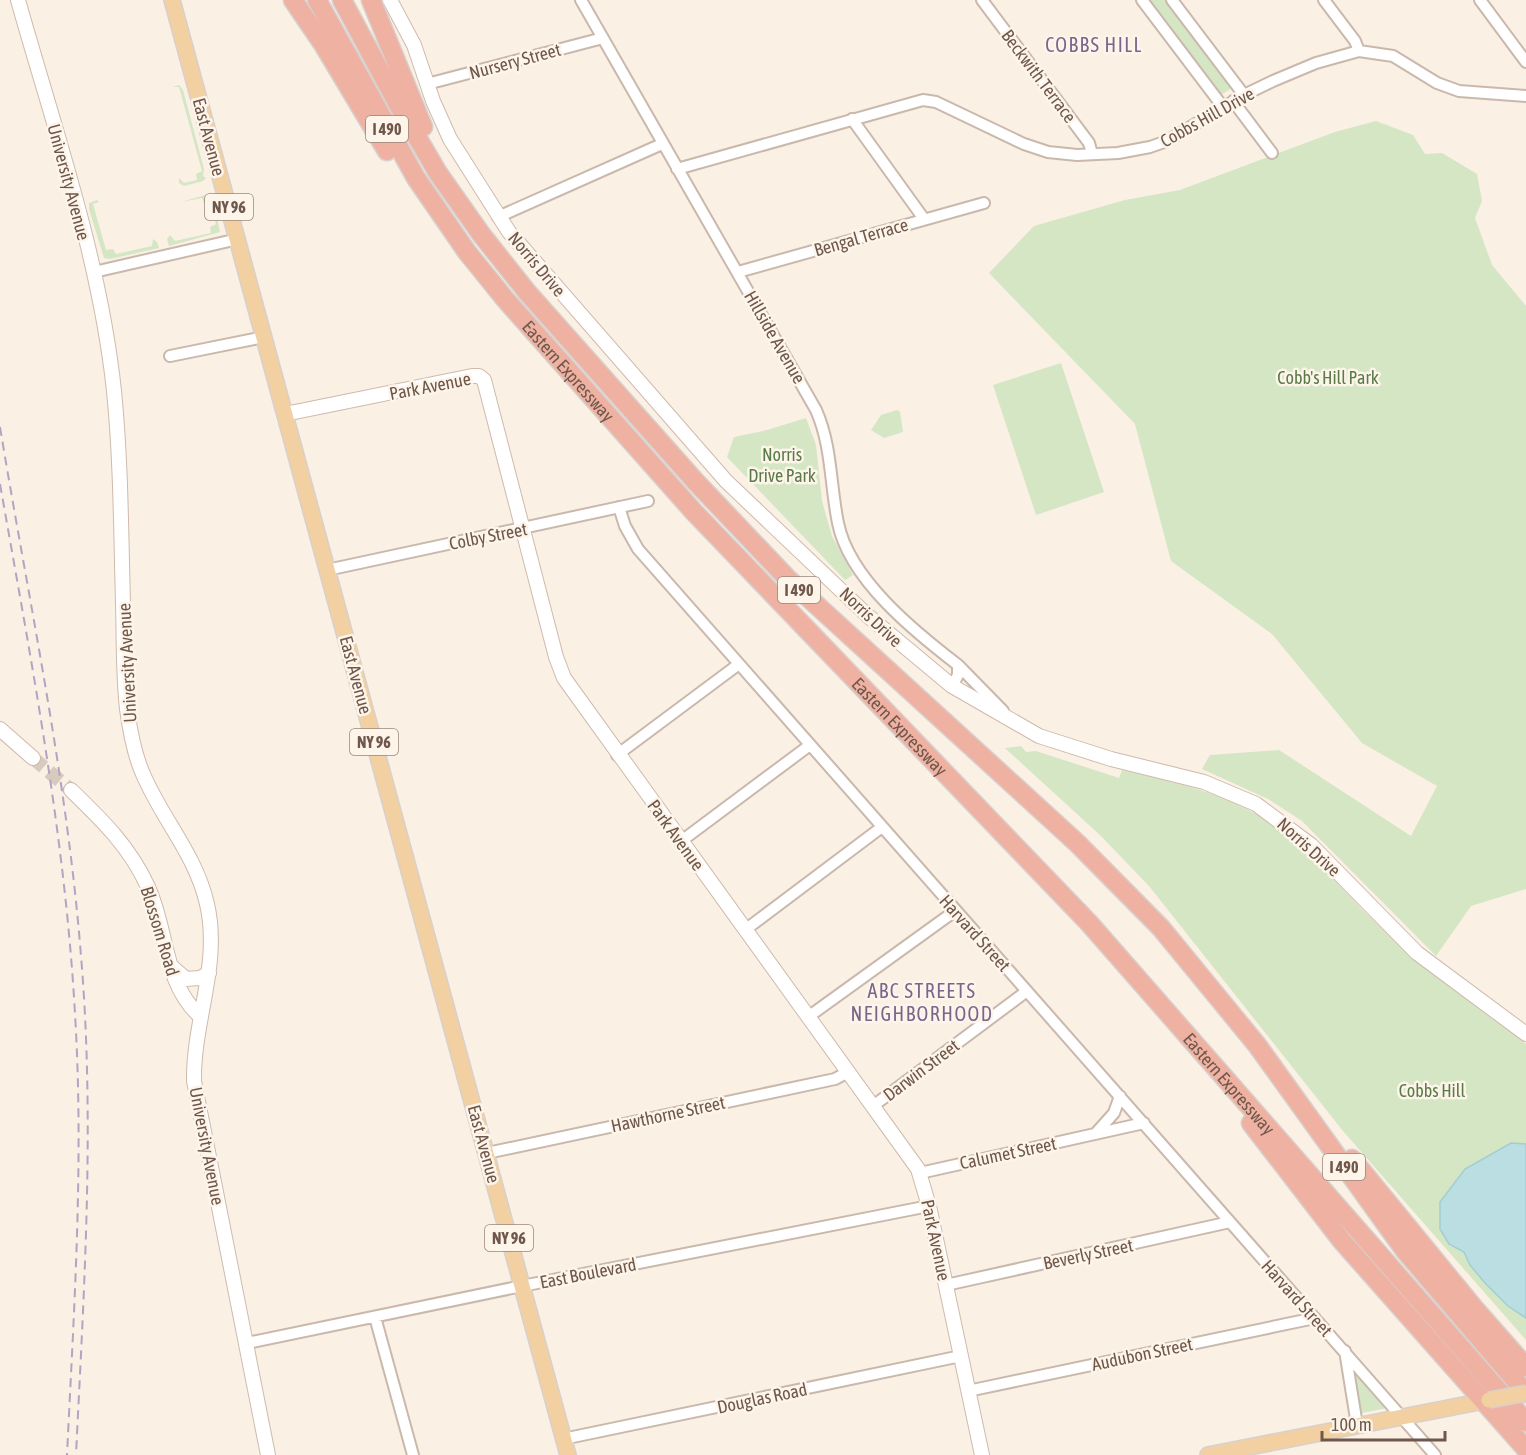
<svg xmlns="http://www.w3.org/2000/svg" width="1526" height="1455" viewBox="0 0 1526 1455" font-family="'Asap Condensed',sans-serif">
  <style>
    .green { fill: #d4e6c4 }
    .water { fill: #bbdee2; stroke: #a2ced2; stroke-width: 1.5 }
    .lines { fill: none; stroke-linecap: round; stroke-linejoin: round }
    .secondary-tunnel { stroke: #d8cabe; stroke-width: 14; stroke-dasharray: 14 7; stroke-linecap: butt }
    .street-casing { stroke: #cab8ac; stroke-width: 14 }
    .secondary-casing { stroke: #cfbaad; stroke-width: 16 }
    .primary-casing { stroke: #d7d0cd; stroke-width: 18 }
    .highway-casing { stroke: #d7d0cd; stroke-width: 21 }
    .street { stroke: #fff; stroke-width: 10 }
    .secondary { stroke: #fff; stroke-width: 14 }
    .primary { stroke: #f3d0a2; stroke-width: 15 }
    .highway { stroke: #efb1a1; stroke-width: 18 }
    .rail { stroke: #b3a4c2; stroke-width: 2; stroke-dasharray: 9 6; stroke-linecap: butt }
    .primary-bridge-casing { stroke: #d7d0cd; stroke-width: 18; stroke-linecap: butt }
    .primary-bridge { stroke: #f3d0a2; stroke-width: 15 }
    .labels { text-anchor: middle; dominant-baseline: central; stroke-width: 5; stroke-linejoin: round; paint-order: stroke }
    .shield { fill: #fdf5ea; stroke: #9a867b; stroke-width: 1.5 }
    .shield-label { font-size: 16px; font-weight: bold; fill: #70574c }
    .street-label { font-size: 18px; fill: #70574c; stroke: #fdf5ea }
    .park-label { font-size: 18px; fill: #5a7a48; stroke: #fdf5ea }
    .neighbourhood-label { font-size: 20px; letter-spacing: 1.5px; fill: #7c648c; stroke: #fdf5ea }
  </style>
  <rect width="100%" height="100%" fill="#faf0e4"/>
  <path class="green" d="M1146,0H1167L1232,88L1219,96Z
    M179,85L183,90L204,169L203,176L206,178L203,181L184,186L179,183V178L184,183L197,180L196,174L202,171L179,87H173Z
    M1376,121L1413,135L1425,154L1442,153L1477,174L1482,201L1475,218L1492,265L1526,306V889L1471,906L1436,956L1302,821L1268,799L1202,769L1210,755L1279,750L1411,836L1437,786L1362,743L1272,634L1171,561L1135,424L989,273L1034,226L1125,200L1180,190L1335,132Z
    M209,194L212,196L220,232L169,246L167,239L170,235L175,241L211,233L210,227L216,224L210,202L204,203L202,198L181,202Z
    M97,200L99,202L93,204L106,250L113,249L116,254L152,246L153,239L157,242L159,248L110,259L104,258L89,209V203Z
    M1061,363L1104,492L1036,515L993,385Z
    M897,410L900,412L903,432L884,438L871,430L881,415Z
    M806,418L816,445L822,501L832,536L853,575L845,580L727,457L734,437L767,430Z
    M1021,746L1026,752L1036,751L1119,778L1122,770C1168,781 1215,790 1256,814C1301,840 1331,878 1367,914C1416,962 1472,1002 1526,1044V1340L1343,1131L1149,886L1101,836L1005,748Z
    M1354,1375H1356L1387,1408L1362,1413Z"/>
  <path class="water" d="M1511,1143L1526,1144V1318L1508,1306L1485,1283L1470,1265L1464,1252L1449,1244L1440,1229V1202L1465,1169Z"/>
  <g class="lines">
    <path class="secondary-tunnel" d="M33,758L71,790"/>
    <defs>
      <path id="street" d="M581,0L816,410C832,446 830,484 838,523C849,579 915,632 958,665V675L952,686
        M982,0L1089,143L1092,154
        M1142,0L1223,107
        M1172,0L1244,95
        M1324,0L1355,41L1359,51
        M1480,0L1526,62
        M427,84L603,38
        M1233,101L1272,153
        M852,119L924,219
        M677,169L923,100L936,102L1024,144L1048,152L1077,155L1118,153L1150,147L1167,141L1244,95L1273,81L1316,63L1359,51L1393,56L1437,83L1459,91L1526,96
        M498,217L662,144
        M94,272L238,239
        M738,272L984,203
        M170,356L264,337
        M619,507L625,526L638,549L1435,1455
        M327,570L648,501
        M958,665L1003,711
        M617,755L739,664
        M680,842L810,745
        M745,930L882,827
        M808,1017L955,911
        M873,1106L1027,991
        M1096,1133L1114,1113L1120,1096
        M487,1153L835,1079L848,1072
        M920,1173L1144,1123
        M946,1285L1230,1222
        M375,1317L413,1455
        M247,1343L522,1286L929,1206
        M1345,1351L1357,1425
        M968,1391L1315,1318
        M563,1439L961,1356"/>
      <path id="secondary" d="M18,0C54,128 100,258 114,391C121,461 121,532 123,603C124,638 123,674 127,709C130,731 134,754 143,774C162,819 196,855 207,904C221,964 193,1021 194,1081L268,1455
        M390,0L414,45L433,101L450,139L509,232L726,481L868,616L952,686L1039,736L1111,759L1204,782L1256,804L1311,845L1417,953L1526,1034
        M285,414L472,376H479L484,380L556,657L564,678L918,1169L929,1206L982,1455
        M0,729L33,758
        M71,790C102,820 130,847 148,887C168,930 163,984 201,1017
        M171,966L186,979L200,978L209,973"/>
      <path id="primary" d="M172,0L568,1455
        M1208,1455L1489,1400"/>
      <g id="highway">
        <path d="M293,0L323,44L387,151"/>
        <path id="s1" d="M317,0L416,178L467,252L505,299L694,512L1089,923L1526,1422"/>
        <path d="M342,0L400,108L438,173L481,234L527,292L695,481L788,579L1077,843L1161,928L1257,1045L1406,1252L1526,1393"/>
        <path d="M371,0L423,127"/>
        <path d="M1251,1123L1342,1241L1526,1449"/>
        <path d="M1352,1159L1474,1308L1526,1367"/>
      </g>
    </defs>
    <use href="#street" class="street-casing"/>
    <use href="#secondary" class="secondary-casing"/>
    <use href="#primary" class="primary-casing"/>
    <use href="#highway" class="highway-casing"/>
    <use href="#street" class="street"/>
    <use href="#secondary" class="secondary"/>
    <use href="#primary" class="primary"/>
    <use href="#highway" class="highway"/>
    <path class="rail" d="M0,427C29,603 67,778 81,956C95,1122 84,1289 76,1455
      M0,484C31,660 65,835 75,1014C84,1161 74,1308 67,1455"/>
    <defs>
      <path id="primary-bridge" d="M1489,1400L1526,1393"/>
    </defs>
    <use href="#primary-bridge" class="primary-bridge-casing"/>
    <use href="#primary-bridge" class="primary-bridge"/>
  </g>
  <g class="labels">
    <g class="shield">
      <rect x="366" y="116" width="42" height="26" rx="4.5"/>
      <rect x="205" y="194" width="48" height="26" rx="4.5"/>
      <rect x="778" y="577" width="42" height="26" rx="4.5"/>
      <rect x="350" y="729" width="48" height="26" rx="4.5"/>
      <rect x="1323" y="1154" width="42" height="26" rx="4.5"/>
      <rect x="485" y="1225" width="48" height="26" rx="4.5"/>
    </g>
    <g class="shield-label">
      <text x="387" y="129">I 490</text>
      <text x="229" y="207">NY 96</text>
      <text x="799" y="590">I 490</text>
      <text x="374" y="742">NY 96</text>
      <text x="1344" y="1167">I 490</text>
      <text x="509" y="1238">NY 96</text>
    </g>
    <g class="street-label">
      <text transform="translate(515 61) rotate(-15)">Nursery Street</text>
      <text transform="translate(1039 76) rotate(53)">Beckwith Terrace</text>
      <text transform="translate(1207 117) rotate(-29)">Cobbs Hill Drive</text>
      <text transform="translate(209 137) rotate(75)">East Avenue</text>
      <text transform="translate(69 182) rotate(75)">University Avenue</text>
      <text transform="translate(861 237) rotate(-16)">Bengal Terrace</text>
      <text transform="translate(537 264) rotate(50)">Norris Drive</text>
      <text transform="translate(775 337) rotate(60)">Hillside Avenue</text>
      <text stroke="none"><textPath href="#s1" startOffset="450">Eastern Expressway</textPath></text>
      <text transform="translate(430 386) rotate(-11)">Park Avenue</text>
      <text transform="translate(488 536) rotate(-11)">Colby Street</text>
      <text transform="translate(871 617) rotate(43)">Norris Drive</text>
      <text transform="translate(127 663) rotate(-93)">University Avenue</text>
      <text transform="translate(356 675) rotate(75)">East Avenue</text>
      <text stroke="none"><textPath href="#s1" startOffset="936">Eastern Expressway</textPath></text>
      <text transform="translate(676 835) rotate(54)">Park Avenue</text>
      <text transform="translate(1309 847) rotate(42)">Norris Drive</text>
      <text transform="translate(160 931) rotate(73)">Blossom Road</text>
      <text transform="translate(975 933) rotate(48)">Harvard Street</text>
      <text transform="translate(921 1070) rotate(-37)">Darwin Street</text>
      <text stroke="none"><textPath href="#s1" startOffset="1422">Eastern Expressway</textPath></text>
      <text transform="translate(668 1114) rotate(-12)">Hawthorne Street</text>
      <text transform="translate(484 1144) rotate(75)">East Avenue</text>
      <text transform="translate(207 1146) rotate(79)">University Avenue</text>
      <text transform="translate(1008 1153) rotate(-12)">Calumet Street</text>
      <text transform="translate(936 1240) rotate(78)">Park Avenue</text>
      <text transform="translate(1088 1254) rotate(-12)">Beverly Street</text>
      <text transform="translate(588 1273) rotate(-11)">East Boulevard</text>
      <text transform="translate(1297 1298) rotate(48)">Harvard Street</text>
      <text transform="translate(1142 1354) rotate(-12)">Audubon Street</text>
      <text transform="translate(762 1398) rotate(-12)">Douglas Road</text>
    </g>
    <g class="park-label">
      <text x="1328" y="377">Cobb's Hill Park</text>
      <text x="782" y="454">Norris<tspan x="782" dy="21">Drive Park</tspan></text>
      <text x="1432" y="1090">Cobbs Hill</text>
    </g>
    <g class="neighbourhood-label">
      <text x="1094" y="44">COBBS HILL</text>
      <text x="922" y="990">ABC STREETS<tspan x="922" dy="23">NEIGHBORHOOD</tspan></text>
    </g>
  </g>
  <path d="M1322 1431v9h123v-9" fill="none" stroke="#70574c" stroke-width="3"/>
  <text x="1331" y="1431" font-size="18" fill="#70574c" stroke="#fdf5ea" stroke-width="4.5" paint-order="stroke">100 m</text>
</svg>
